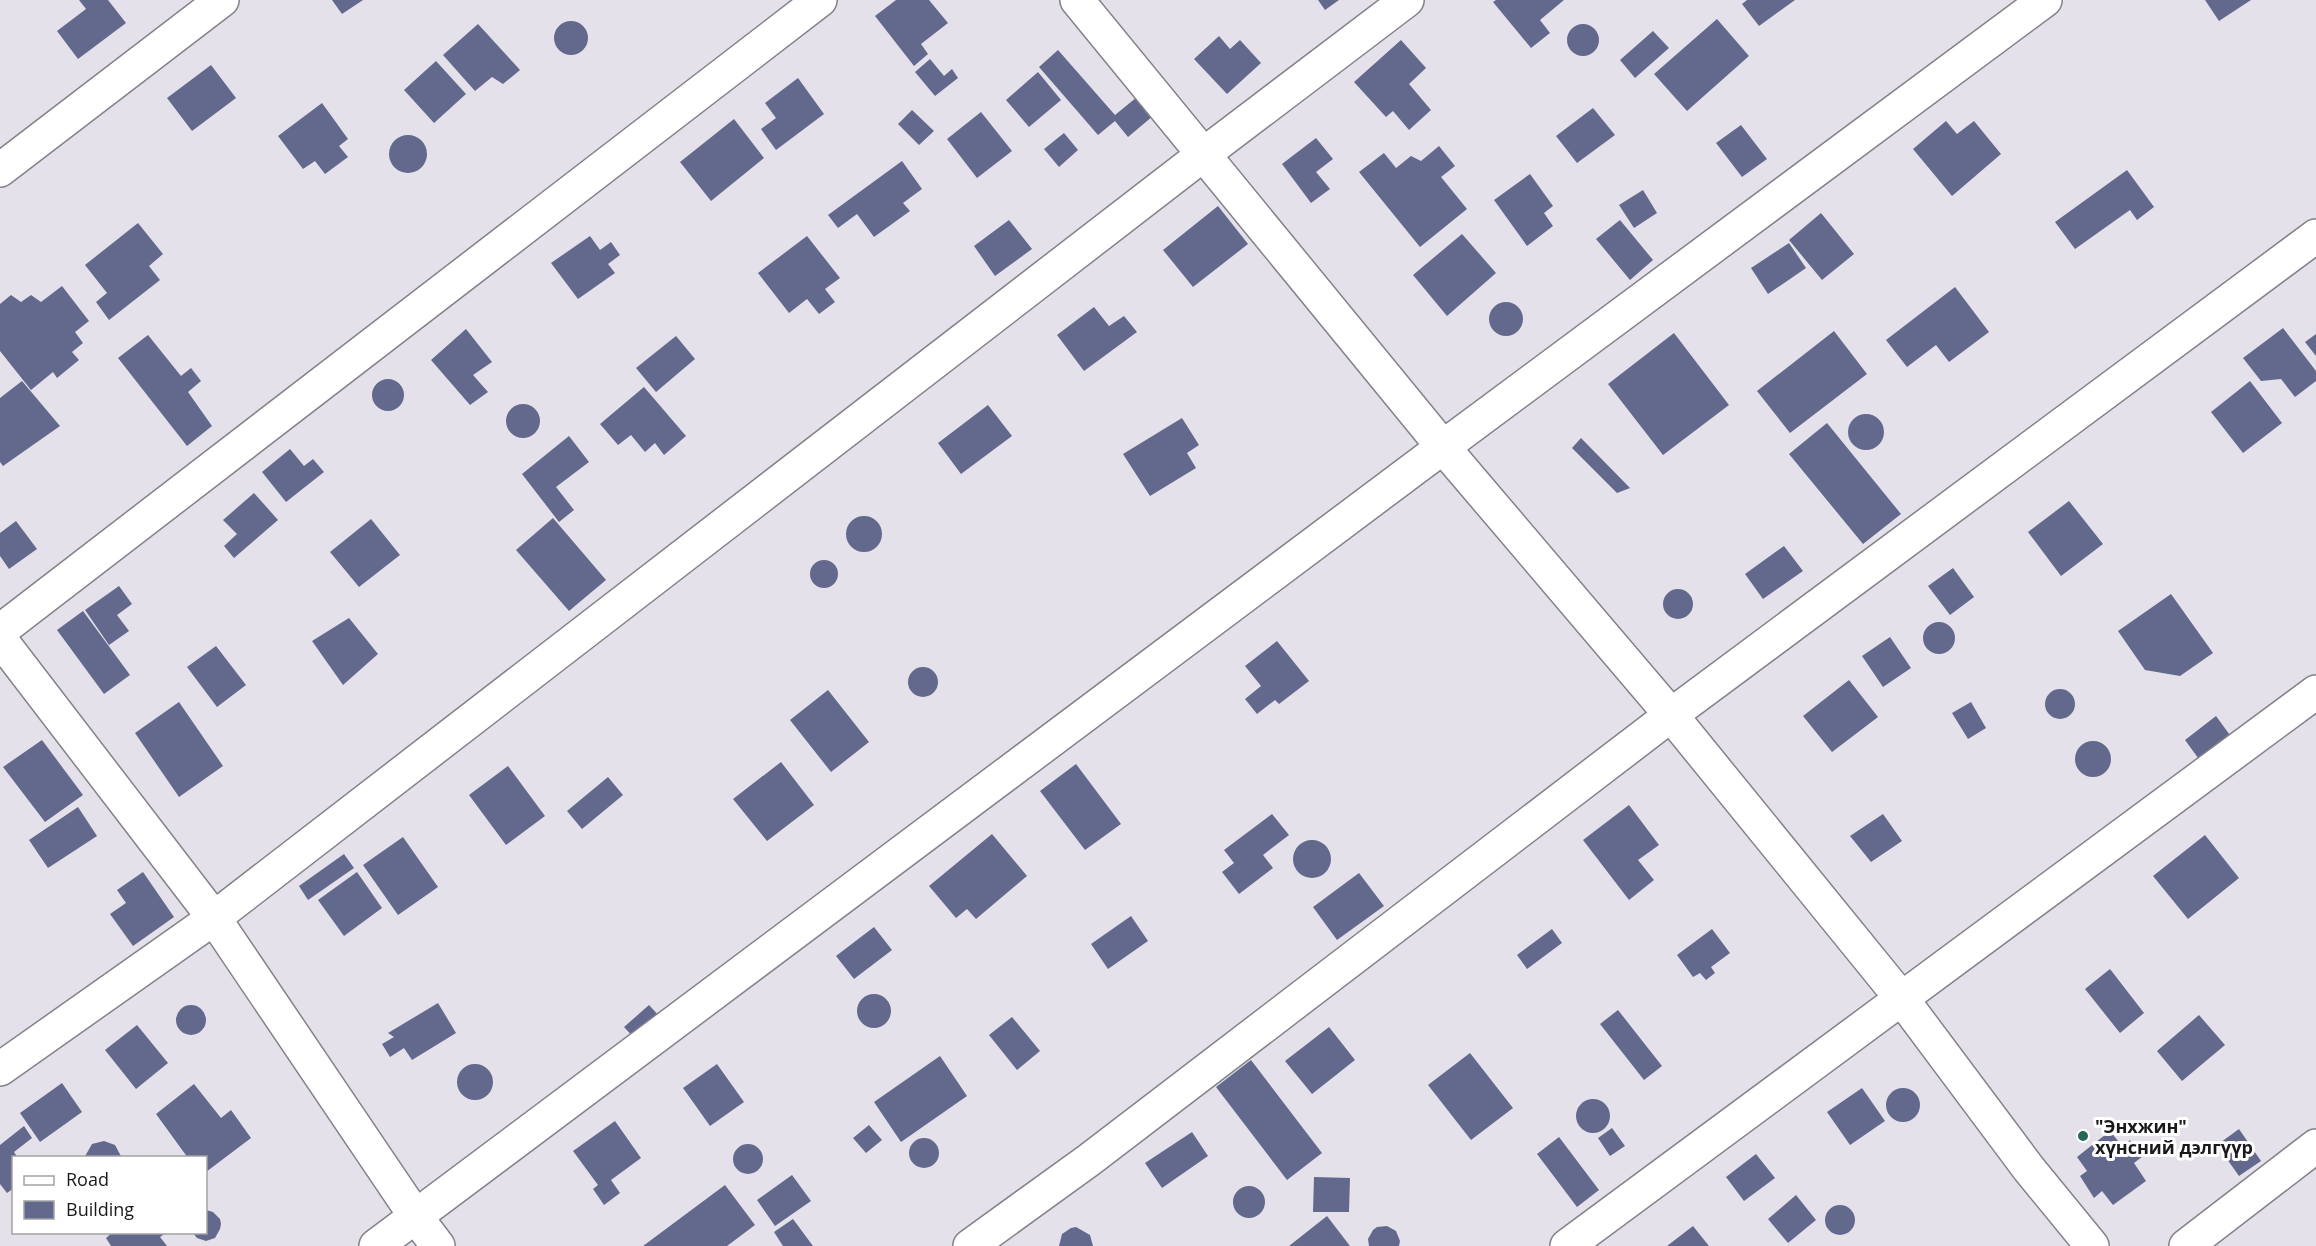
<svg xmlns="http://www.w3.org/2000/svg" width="2316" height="1246" viewBox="0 0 2316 1246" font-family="'Open Sans',sans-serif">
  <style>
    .building { fill: #62698c }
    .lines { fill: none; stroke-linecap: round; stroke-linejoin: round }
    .minor-casing { stroke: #84818a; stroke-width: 36 }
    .minor { stroke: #fff; stroke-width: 33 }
    .poi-dot { fill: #266858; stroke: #fff; stroke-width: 2 }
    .labels { text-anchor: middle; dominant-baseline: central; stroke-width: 6; stroke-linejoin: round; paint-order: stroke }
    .poi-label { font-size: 18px; font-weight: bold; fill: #19181b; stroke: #fff; text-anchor: start }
  </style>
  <rect width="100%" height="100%" fill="#e4e1eb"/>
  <path class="building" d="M79,0H108L126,23L78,59L57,31L86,9Z
    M332,0H363L342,14Z
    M896,0H929L948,23L921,44L928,54L914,66L875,16Z
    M1318,0H1339L1325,10Z
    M1496,0H1564L1540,20L1550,33L1531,48L1493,2Z
    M1747,0H1795L1759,26L1742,4Z
    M2205,0H2251L2219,21Z
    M1717,19L1749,56L1687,111L1654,74Z
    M554 38a17 17 0 1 1 34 0a17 17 0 1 1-34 0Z
    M478,24L520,70L503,84L492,77L475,91L443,55Z
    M1567 40a16 16 0 1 1 32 0a16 16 0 1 1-32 0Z
    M1653,31L1669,48L1635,78L1620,60Z
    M1219,36L1230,49L1240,40L1261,63L1227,94L1194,59Z
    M1401,40L1426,68L1409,84L1431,110L1409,130L1393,111L1386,117L1354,82Z
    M1058,50L1115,115L1137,97L1153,116L1128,137L1115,121L1098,135L1039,67Z
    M930,59L944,76L952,69L958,78L935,96L915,72Z
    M436,61L466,94L434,123L404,90Z
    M211,65L236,98L192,131L167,98Z
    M1038,72L1061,100L1029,127L1006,100Z
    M798,78L824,114L776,150L761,129L776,118L765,103Z
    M322,103L348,139L339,146L348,157L325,174L315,161L303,169L278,136Z
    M1593,108L1615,135L1577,163L1556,136Z
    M912,110L934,131L919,145L898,124Z
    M981,112L1012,151L977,178L947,139Z
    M734,119L764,158L711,201L680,162Z
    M1946,121L1957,134L1974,121L2001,154L1952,196L1913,149Z
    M1741,125L1767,159L1742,177L1716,143Z
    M1064,133L1078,150L1059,167L1044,149Z
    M389 154a19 19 0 1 1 38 0a19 19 0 1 1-38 0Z
    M1316,138L1333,159L1316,172L1330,189L1311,203L1282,164Z
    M1439,146L1455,166L1441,177L1467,209L1420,247L1359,172L1384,153L1396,168L1411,156L1421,161Z
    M902,161L922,189L903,203L910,211L874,237L857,214L838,228L828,215Z
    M2127,170L2154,207L2137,220L2130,210L2075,249L2055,222Z
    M1530,174L1553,206L1544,213L1553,226L1527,246L1494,200Z
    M1643,190L1657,213L1634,228L1619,205Z
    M1218,206L1248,244L1193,287L1163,250Z
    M1821,213L1854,254L1822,280L1789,240Z
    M1009,220L1032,249L995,276L974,246Z
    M1620,220L1653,260L1630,280L1596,239Z
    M138,223L163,254L149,266L160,280L109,320L96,302L107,293L85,265Z
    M1462,234L1496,273L1447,316L1413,275Z
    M590,236L600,250L611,242L620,255L608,264L615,273L578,299L551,263Z
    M807,236L840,278L825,289L835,302L819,314L807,299L789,313L758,273Z
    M1789,243L1806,268L1768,294L1751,268Z
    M62,286L89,321L75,332L83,343L72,352L79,360L57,378L53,372L31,390L0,351V304L11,295L21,302L31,295L41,302Z
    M1955,287L1989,332L1949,362L1936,345L1907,367L1886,340Z
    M1489 319a17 17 0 1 1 34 0a17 17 0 1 1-34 0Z
    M1094,307L1109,326L1124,316L1137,332L1084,371L1057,335Z
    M2283,328L2316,371V381L2295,397L2281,379L2261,381L2243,358Z
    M466,329L492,362L473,375L488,392L470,405L431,360Z
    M1834,331L1867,374L1790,433L1757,391Z
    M1674,333L1729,405L1663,455L1608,384Z
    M2316,334V356L2305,342Z
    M148,335L181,376L191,368L201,381L188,392L212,426L187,446L118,358Z
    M676,336L695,359L656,392L636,368Z
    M372 395a16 16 0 1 1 32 0a16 16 0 1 1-32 0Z
    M22,381L60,426L3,466L0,462V398Z
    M2250,381L2282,423L2243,453L2211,412Z
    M644,387L686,436L664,455L655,443L645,452L631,435L618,445L600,424Z
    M506 421a17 17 0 1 1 34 0a17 17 0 1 1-34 0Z
    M988,405L1012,436L961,474L938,443Z
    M1848 432a18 18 0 1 1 36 0a18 18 0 1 1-36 0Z
    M1182,418L1199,445L1187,453L1196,468L1150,496L1123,454Z
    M1827,423L1901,514L1863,544L1789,454Z
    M569,436L589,462L556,487L574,510L559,522L522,474Z
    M1581,438L1630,488L1617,493L1572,448Z
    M290,449L304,466L313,459L324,472L286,502L262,472Z
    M254,493L278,520L234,558L224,546L237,534L223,520Z
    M2069,501L2103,544L2061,576L2028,532Z
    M846 534a18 18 0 1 1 36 0a18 18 0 1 1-36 0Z
    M553,518L606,580L569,611L516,550Z
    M371,519L400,555L359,587L330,552Z
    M16,521L37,549L9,569L0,556V533Z
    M1784,546L1803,571L1763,599L1745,574Z
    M810 574a14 14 0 1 1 28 0a14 14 0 1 1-28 0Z
    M1953,568L1974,597L1950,615L1928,586Z
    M119,586L132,604L117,615L129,631L109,645L85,610Z
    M1663 604a15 15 0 1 1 30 0a15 15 0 1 1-30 0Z
    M2171,594L2213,653L2180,676L2145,670L2118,631Z
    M83,611L130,675L104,694L57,630Z
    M349,618L378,654L343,685L312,641Z
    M1923 638a16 16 0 1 1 32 0a16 16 0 1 1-32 0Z
    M1890,637L1911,668L1883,687L1862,656Z
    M1277,641L1309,681L1279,704L1275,700L1257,714L1245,699L1261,686L1245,666Z
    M216,646L246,685L217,707L187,667Z
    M908 682a15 15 0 1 1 30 0a15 15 0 1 1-30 0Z
    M1849,680L1878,717L1832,752L1803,716Z
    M2045 704a15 15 0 1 1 30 0a15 15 0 1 1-30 0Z
    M828,690L869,742L831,772L790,720Z
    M179,702L223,766L179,797L135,733Z
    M1971,702L1986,728L1968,739L1952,713Z
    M2216,716L2235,742L2204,766L2185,740Z
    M42,740L83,795L45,822L3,767Z
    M2075 759a18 18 0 1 1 36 0a18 18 0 1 1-36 0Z
    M781,762L814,805L767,841L733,799Z
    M1076,764L1121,824L1085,850L1040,791Z
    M508,766L545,816L506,845L469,795Z
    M608,777L623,795L582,829L567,811Z
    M1629,805L1659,845L1638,860L1654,880L1629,900L1583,840Z
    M78,807L97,836L48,868L29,840Z
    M1272,814L1289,835L1263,855L1273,868L1239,894L1222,872L1234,863L1224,850Z
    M1883,814L1902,841L1871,862L1850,836Z
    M992,834L1027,876L976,919L967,909L956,918L929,886Z
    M2205,835L2239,878L2188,919L2153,876Z
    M403,837L438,887L398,915L363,865Z
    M1293 859a19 19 0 1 1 38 0a19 19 0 1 1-38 0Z
    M344,854L354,868L308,900L299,886Z
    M143,872L174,917L133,946L110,914L126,903L117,890Z
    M357,872L382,908L344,936L318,900Z
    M1359,873L1384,906L1337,940L1313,907Z
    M1131,916L1148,941L1108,969L1091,944Z
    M874,927L892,950L854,979L836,956Z
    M1552,929L1562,943L1527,969L1517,955Z
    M1712,929L1730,953L1711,967L1715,973L1706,980L1700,973L1693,977L1677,955Z
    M2110,969L2144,1013L2120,1033L2085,989Z
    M857 1011a17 17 0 1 1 34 0a17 17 0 1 1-34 0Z
    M438,1003L456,1033L412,1060L404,1048L390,1057L382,1044L394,1037L388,1033Z
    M649,1005L661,1018L636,1040L624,1027Z
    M176 1020a15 15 0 1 1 30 0a15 15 0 1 1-30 0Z
    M1618,1010L1662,1066L1644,1080L1600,1024Z
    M2199,1015L2225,1045L2182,1081L2157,1051Z
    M1012,1017L1040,1051L1017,1070L989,1035Z
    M137,1025L168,1063L136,1089L105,1050Z
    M1329,1027L1355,1060L1312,1094L1285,1061Z
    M1470,1053L1513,1108L1471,1140L1428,1085Z
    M940,1056L967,1096L901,1142L874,1102Z
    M1251,1060L1322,1153L1287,1180L1216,1087Z
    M457 1082a18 18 0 1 1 36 0a18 18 0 1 1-36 0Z
    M717,1064L744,1102L710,1126L683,1088Z
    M62,1083L82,1112L40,1142L20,1113Z
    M194,1084L221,1118L231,1110L251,1138L206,1172V1158H188L156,1114Z
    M1886 1105a17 17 0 1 1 34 0a17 17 0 1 1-34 0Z
    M1862,1088L1885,1121L1850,1145L1827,1112Z
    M1576 1116a17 17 0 1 1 34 0a17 17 0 1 1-34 0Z
    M615,1121L641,1158L611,1180L620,1193L604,1205L593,1189L598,1185L573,1151Z
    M869,1125L882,1140L866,1153L853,1138Z
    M24,1126L32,1138L14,1152L18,1158H14V1188L7,1193L0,1184V1145Z
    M1612,1128L1625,1146L1610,1156L1598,1138Z
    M2239,1129L2261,1161L2239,1176L2217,1145Z
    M2110,1131L2123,1147L2130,1140L2143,1156L2134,1163L2146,1181L2113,1205L2102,1191L2094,1198L2080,1176L2087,1171L2077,1157Z
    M1192,1132L1208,1156L1162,1188L1145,1163Z
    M1559,1137L1599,1190L1577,1207L1537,1154Z
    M909 1153a15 15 0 1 1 30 0a15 15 0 1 1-30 0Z
    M104,1141L115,1145L122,1158H84L92,1144Z
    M733 1159a15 15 0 1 1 30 0a15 15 0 1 1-30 0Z
    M1756,1154L1775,1178L1744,1201L1726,1177Z
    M792,1175L811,1201L775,1226L757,1200Z
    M1314,1177L1350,1178L1349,1212H1313Z
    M725,1185L755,1225L727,1246H643Z
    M1233 1202a16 16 0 1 1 32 0a16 16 0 1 1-32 0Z
    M1796,1195L1816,1220L1788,1243L1768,1219Z
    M1825 1220a15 15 0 1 1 30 0a15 15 0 1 1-30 0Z
    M206,1210L213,1212L220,1219L221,1224L220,1229L215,1238L206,1241L197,1238L192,1232H206Z
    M1327,1216L1350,1246H1289Z
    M793,1219L813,1246H783L774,1232Z
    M1387,1226L1396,1231L1400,1241L1399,1246H1369L1368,1239L1373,1230L1377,1227Z
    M1693,1226L1709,1246H1667Z
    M1076,1227L1090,1235L1093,1246H1059L1062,1234L1071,1228Z
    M113,1232H167L160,1237L167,1246H111L106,1238Z"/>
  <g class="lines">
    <defs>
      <path id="minor" d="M1077,0L1443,447L1671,715L1902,999L2029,1169L2092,1246
        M0,170L222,0
        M0,631L820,0
        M0,639L214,918L416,1217L438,1246
        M0,1069L214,918L1204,154L1407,0
        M376,1246L1443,447L2045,0
        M970,1246L1089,1160L1671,715L2316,236
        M1567,1246L2316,692
        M2186,1246L2316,1146"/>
    </defs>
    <use href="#minor" class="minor-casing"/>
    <use href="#minor" class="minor"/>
  </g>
  <circle class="poi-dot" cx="2083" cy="1136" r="6"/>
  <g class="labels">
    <g class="poi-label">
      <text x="2095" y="1126">"Энхжин"<tspan x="2095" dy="21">хүнсний дэлгүүр</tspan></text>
    </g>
  </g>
  <rect x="12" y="1156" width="195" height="78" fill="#ffffff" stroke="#a3a3a4" stroke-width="1.5"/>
  <rect x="24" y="1176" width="30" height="9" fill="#ffffff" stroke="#a3a3a4" stroke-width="1.5"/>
  <text x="66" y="1186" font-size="18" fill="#19181b">Road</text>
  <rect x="24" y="1201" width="30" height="18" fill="#62698c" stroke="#a3a3a4" stroke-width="1.5"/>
  <text x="66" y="1216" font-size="18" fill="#19181b">Building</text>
</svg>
